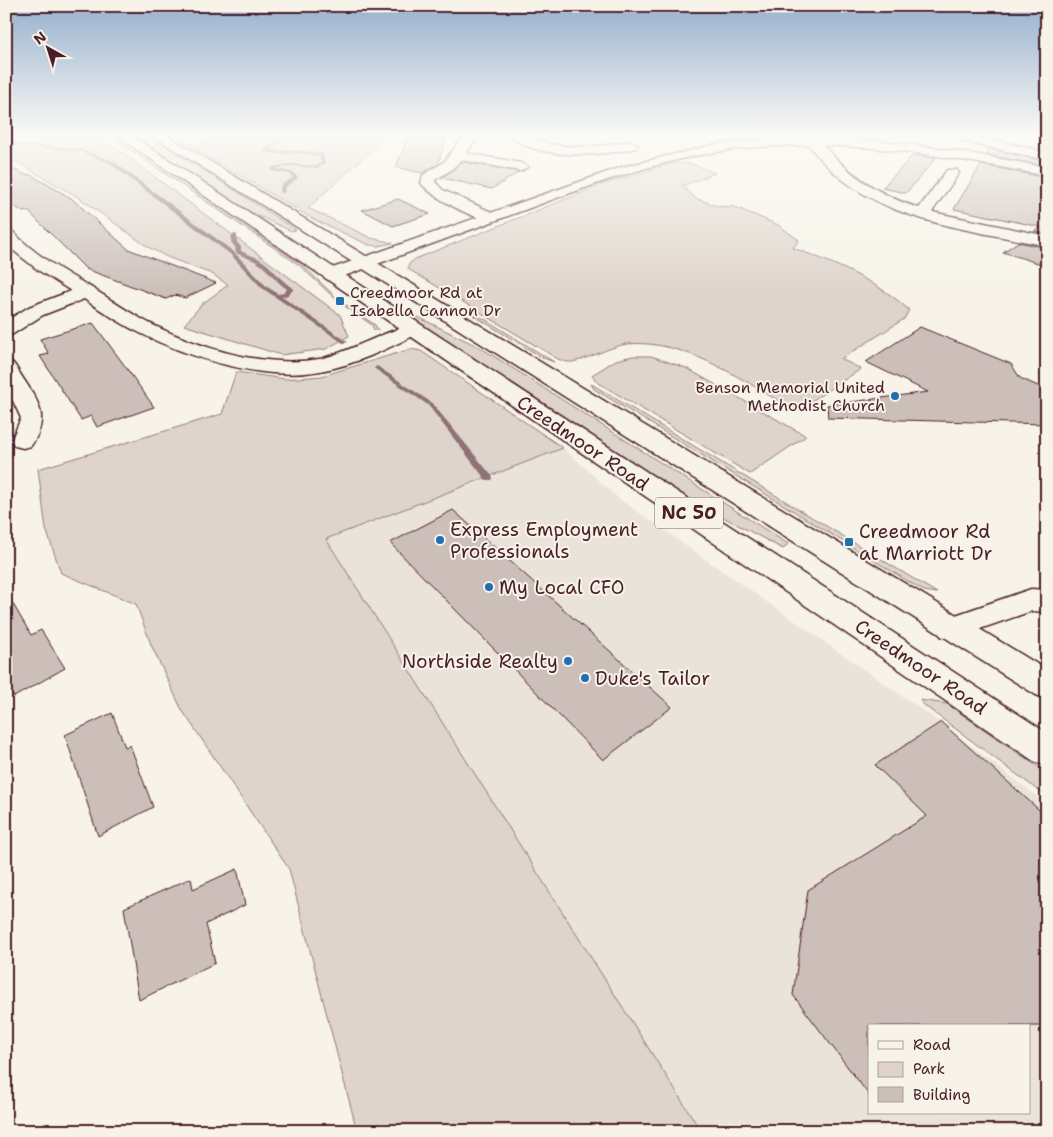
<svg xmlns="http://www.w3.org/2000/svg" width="1053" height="1137" viewBox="0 0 1053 1137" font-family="'Shantell Sans',sans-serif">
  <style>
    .built { fill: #eae3da; fill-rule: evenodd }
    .green { fill: #ded4cc; stroke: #947a7c }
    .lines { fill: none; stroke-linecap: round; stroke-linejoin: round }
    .stream { fill: #8e7275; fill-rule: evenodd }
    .building { fill: #ccbfb9; stroke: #4a1f2b }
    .minor-casing { stroke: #4a1f2b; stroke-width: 3 }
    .tertiary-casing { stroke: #4a1f2b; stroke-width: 3 }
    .primary-casing { stroke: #4a1f2b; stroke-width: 3 }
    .minor { fill: #f7f3e8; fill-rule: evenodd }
    .tertiary { fill: #f7f3e8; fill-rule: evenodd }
    .primary { fill: #f7f3e8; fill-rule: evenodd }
    .poi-dot { fill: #1f6fb2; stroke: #f7f3e8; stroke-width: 2 }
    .labels { text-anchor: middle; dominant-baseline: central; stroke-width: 4; stroke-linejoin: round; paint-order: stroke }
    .far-poi-label { font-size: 16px; fill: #4a1f2b; stroke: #f7f3e8; text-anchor: start }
    .shield { fill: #f7f3e8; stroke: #7e5f64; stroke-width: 1 }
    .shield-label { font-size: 18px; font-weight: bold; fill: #4a1f2b }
    .street-label { font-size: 19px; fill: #4a1f2b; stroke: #f7f3e8 }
    .poi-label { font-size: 19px; fill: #4a1f2b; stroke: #f7f3e8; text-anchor: start }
  </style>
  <rect width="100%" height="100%" fill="#f7f3e8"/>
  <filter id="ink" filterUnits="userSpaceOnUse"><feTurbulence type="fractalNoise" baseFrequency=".02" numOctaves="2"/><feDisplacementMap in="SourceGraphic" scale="10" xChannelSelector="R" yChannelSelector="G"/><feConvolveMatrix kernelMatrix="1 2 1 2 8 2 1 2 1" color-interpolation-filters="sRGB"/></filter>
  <g filter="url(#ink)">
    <path class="built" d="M563,448L618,498L941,723L1047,804V1131H701L326,539ZM869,1026H1029V1113H869Z"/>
    <path class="green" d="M6,134H94L105,140L340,315L349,336L326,349L281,355L184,325L202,304L228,285L212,274L167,257L148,247L78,197L17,162L6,158Z
      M107,134L301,264L339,300L375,325L378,330H374L372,325L339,302L299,265Z
      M130,134H147L296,230L291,231L246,210Z
      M189,134H389L308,208L371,238L393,243L378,246L369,245L311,218L181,140L179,136L197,147L207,144Z
      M675,163L693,164L715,173L682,186L695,198L717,206L735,207L778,225L799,240L793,248C834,263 877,281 909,310L904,319L841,359L861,369L796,411C746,383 686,338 627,344C611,346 580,363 569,362C565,362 561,360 558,359L408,269L409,264L415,259L604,184Z
      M463,309L486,320L554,362L543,358Z
      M418,317L481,348L788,544L783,549L678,493L412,319Z
      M411,349L421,351L563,448L326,539L701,1131H357L289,869L182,710L152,647L136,604L61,573L46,529L38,469L222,414L236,372L285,379L322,376Z
      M633,356H651L686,368L806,436L750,474L597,382L592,375L616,360Z
      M591,384L593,385L937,593L924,591L594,389Z
      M920,700L947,704L1047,773V797L925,706Z"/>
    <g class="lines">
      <path class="stream" d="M256,134H262L280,141V143L269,150L307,151L323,154L325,163L318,168L291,166L276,169L293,172L298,178L285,187L284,193H280L281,185L293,178L290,174L271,171L272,167L291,164L317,166L321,163L319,156C301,151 282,156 264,152V150L276,142Z
        M6,139L18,144L80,149L113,161L234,252L266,286L278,294L284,293L287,289C276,282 269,270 258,263C251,258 243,257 236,253L235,247L231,242L232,235L237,234V242L241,247V251C248,255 256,256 263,261C274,269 281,281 293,288L294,289L288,295L282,297L348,342L343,343L262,288L230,254L109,163L79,151L17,146L6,142Z
        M377,366L432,403L492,476L493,478L492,480H486L428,405L375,369L374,368Z"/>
    </g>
    <path class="building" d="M408,138L446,139L438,164L422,173L396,167Z
      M990,149L1047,162V166L987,155Z
      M913,155L936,158L906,193L882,188Z
      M462,162L519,172L492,189L442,178Z
      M981,165L1047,178V234L1034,231L1041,227L954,209Z
      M6,166L26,175L29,174L71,198L128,249L216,283L185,298L175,295L166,299L86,269L28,211L23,212L6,201Z
      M398,199L430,214L393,226L362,210Z
      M1018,242L1047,248V266L1003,252Z
      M93,323L125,366L154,407L97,427L91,416L81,420L40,356L49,354L40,339Z
      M920,327L1011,364L1020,378L1047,390V424L828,418L827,405L928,392L866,362Z
      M453,510L550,597L672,707L603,760L390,543Z
      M6,592L31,635L41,630L65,668L14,697L6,686Z
      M112,713L125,747L130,745L153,807L98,836L65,735Z
      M941,722L1047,817V1026H869V1095L793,995L808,890L927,816L875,765Z
      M237,869L245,905L206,924L215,963L139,1000L124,908L191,878L193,889Z"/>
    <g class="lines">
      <defs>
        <path id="minor" d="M470,134H489L474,142L466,153L521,163L528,167L521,171L461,160L451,170L435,180V182L443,190L496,214L498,217L496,220C480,224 430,196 421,183L423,175L444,162L461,139Z
          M509,134C529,134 538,142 557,145C582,149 607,146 631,141L638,145L636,148C605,156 532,161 509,134Z
          M963,134H976L975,136L1047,152V160L961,141L960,138Z
          M812,137L817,138C845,172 877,195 919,208L947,170H957L959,173L932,212L1047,236V246C958,226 863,222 806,141Z
          M6,229L12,231C35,255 63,271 92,288C110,299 128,312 147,322C197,347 263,369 319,359C344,355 404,321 419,325L422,329L419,333C387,349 355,365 320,371C263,382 186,357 136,331C118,322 101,310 84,299L43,315L13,334L6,336V321L29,307L71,291L38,270L9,247L6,244Z
          M6,361L13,363L16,367C33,396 54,413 31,446L23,448L15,446L11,441L21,418L6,386Z
          M1031,589L1047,590V612L1032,611L951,639L941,636L936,628L941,620Z"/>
        <path id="tertiary" d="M785,137C874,136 960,150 1047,168V176C948,156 849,138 748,148C671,155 598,183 527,209C464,232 402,255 339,278H327L324,274L327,270L622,167L717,144Z"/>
        <path id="primary" d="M114,134H129L1047,733V766L1035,762Z
          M150,134H165L1047,670V699L1036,695Z"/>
      </defs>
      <use href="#minor" class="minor-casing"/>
      <use href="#tertiary" class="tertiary-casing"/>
      <use href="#primary" class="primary-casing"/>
      <use href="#minor" class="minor"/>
      <use href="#tertiary" class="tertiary"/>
      <use href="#primary" class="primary"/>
    </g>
  </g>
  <linearGradient id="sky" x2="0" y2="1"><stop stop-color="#96b0ce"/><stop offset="0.46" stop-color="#fbfaf5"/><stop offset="1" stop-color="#fbfaf5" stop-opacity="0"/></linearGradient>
  <rect width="1053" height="293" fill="url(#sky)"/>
  <g class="poi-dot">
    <rect x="335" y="296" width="10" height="10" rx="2.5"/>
    <circle cx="895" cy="396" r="5"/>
    <circle cx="440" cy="540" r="5"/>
    <rect x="844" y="537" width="10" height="10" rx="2.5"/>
    <circle cx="489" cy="587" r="5"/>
    <circle cx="568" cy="661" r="5"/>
    <circle cx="585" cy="678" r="5"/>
  </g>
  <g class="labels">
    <g class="far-poi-label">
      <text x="350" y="292">Creedmoor Rd at<tspan x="350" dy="18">Isabella Cannon Dr</tspan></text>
      <text x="885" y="387" text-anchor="end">Benson Memorial United<tspan x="885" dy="18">Methodist Church</tspan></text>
    </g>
    <rect class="shield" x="655" y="497.5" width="68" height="31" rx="4"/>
    <g class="shield-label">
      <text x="689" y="513">NC 50</text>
    </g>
    <g class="street-label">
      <text transform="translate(583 443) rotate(34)">Creedmoor Road</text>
      <text transform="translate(921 667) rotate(34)">Creedmoor Road</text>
    </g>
    <g class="poi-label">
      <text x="450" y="529">Express Employment<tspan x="450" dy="22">Professionals</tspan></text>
      <text x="859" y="531">Creedmoor Rd<tspan x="859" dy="22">at Marriott Dr</tspan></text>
      <text x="499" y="587">My Local CFO</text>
      <text x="558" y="661" text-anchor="end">Northside Realty</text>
      <text x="595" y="678">Duke's Tailor</text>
    </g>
  </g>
  <rect width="1053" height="1137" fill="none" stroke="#f7f3e8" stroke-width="25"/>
  <rect x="12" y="12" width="1028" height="1112" fill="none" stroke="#4a1f2b" stroke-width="2" filter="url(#ink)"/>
  <rect x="868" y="1024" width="162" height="90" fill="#f7f3e8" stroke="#b29e9c"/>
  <rect x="878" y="1041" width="25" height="8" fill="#f7f3e8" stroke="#b29e9c"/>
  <text x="913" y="1050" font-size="15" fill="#4a1f2b">Road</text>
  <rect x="878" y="1062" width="25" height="15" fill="#ded4cc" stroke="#b29e9c"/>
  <text x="913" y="1074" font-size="15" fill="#4a1f2b">Park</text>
  <rect x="878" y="1087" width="25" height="15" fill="#ccbfb9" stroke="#b29e9c"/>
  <text x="913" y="1100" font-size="15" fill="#4a1f2b">Building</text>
  <g transform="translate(48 48) rotate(321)" stroke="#f7f3e8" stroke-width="4" paint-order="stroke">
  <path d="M0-4L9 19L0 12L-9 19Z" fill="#4a1f2b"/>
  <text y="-8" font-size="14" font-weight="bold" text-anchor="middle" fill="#4a1f2b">N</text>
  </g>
</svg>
